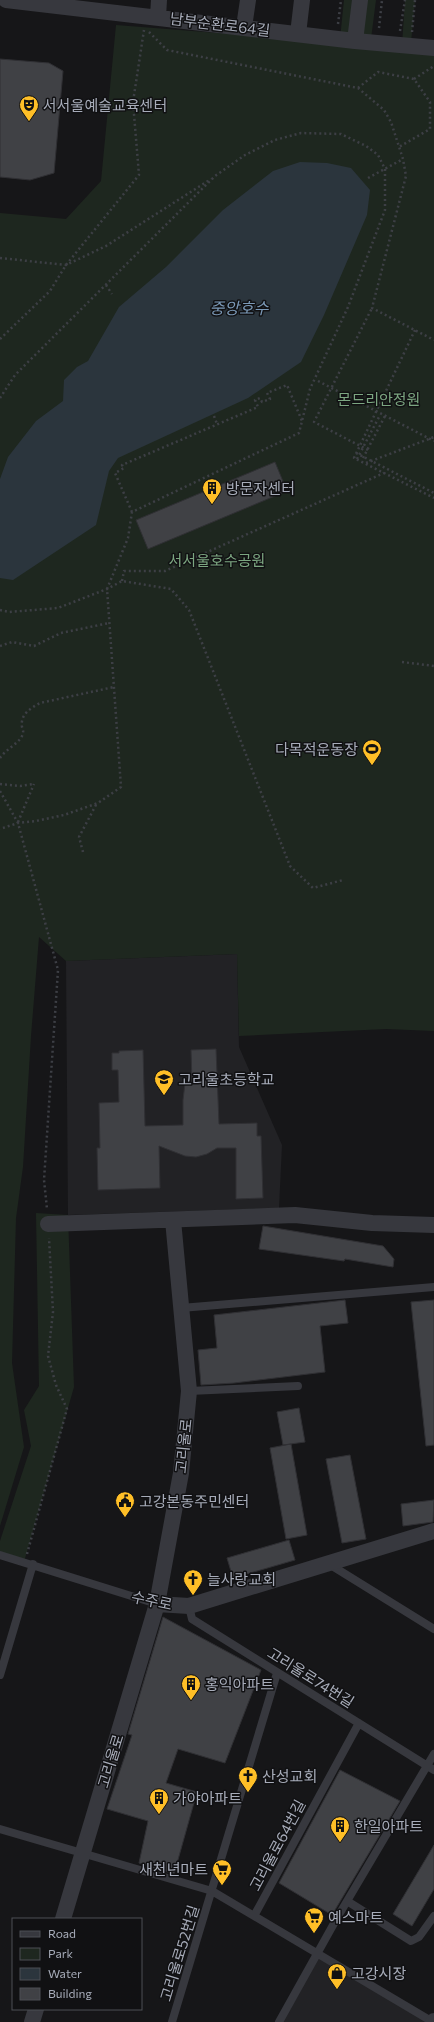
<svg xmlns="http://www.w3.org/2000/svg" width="434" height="2022" viewBox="0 0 434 2022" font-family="Commissioner,'Noto Sans KR',sans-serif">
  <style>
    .built { fill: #222225 }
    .green { fill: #1e271f }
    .water { fill: #2b353d }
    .building { fill: #404145; stroke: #303034 }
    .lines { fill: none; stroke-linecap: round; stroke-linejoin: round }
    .path { stroke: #3d3f45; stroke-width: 2.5; stroke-dasharray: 2 3; stroke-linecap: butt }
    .lane { stroke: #37383e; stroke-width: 8 }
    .street { stroke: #37383e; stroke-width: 16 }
    .path-bridge { stroke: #3d3f45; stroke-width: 2.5; stroke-dasharray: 2 3; stroke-linecap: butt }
    .labels { text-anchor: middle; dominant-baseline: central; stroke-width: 3; stroke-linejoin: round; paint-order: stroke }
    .street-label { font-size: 15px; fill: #a7acb9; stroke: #111113 }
    .poi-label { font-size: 15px; fill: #a7acb9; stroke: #111113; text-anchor: start }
    .park-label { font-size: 15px; fill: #7ca681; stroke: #111113 }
    .water-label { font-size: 16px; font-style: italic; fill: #7b99b7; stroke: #111113 }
  </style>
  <rect width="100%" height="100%" fill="#161618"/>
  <path class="built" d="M237,954L239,1047L282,1145L279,1208L68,1215L66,961Z
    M318,1957L429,2022H282Z"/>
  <path class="green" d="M344,0H353L349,40L340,39Z
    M366,0H376L371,39L362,34Z
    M405,0H415L411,43L402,45Z
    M116,25L434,50V1031L386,1029L239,1036L237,954L66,961L39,937L31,1036L23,1167L16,1218L12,1363L24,1447L0,1526V213L66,219L101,181Z
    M36,1213L68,1215L74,1387L24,1562L0,1555V1541L31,1446L24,1410L39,1386Z"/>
  <path class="water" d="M300,162L327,163L351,168L370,190L367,215L324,315L301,362L248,398L118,458L109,471L96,525L13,580L0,578V479L8,457L36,421L63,401L64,380L77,367L88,361L119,307L166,267L223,210L273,171Z"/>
  <path class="building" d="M0,59L49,63L63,71L54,173L30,180L0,177Z
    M275,462L287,491L148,549L136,520Z
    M216,1049L219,1124L257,1123V1136H261L263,1198L236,1199V1148H217L207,1154L196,1157L185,1156L159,1146L160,1188L98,1190L97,1148H100L99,1103L119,1102L118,1070H112V1053H119V1051L143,1050L145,1126L183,1125V1100L185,1083H192L191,1050Z
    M263,1226L383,1246L394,1259L393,1267L345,1259L344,1261L259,1249Z
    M345,1300L348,1323L320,1326L325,1372L234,1383L201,1385L198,1350L217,1348L214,1315Z
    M434,1300V1445L426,1446L411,1302Z
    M299,1408L305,1442L283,1445L277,1412Z
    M291,1444L307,1535L286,1539L270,1448Z
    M350,1455L366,1539L342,1543L326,1459Z
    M434,1500L433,1522L403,1526L401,1504Z
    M289,1540L295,1560L233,1578L227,1558Z
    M163,1617L261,1670L225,1763L178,1749L166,1783L197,1792L174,1874L139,1863L148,1821L107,1809L132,1735L128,1734Z
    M340,1770L400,1801L332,1915L279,1883Z
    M434,1845V1889L412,1926L393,1914Z"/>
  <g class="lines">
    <path class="path" d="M338,24L341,0
      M379,28L382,0
      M400,31L405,0
      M149,32L167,50L358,88L384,110L391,122L403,159L406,176L372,308L434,340
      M412,32L415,0
      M414,79L434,66
      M358,88L378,72L414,79L430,102V129L399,147
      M368,178L403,159
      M0,258L66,265L106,246L211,179
      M106,285L112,294
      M415,330L354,458L434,498
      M0,339L50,291L66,265L139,175L133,102L144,30
      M318,381L434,441
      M0,398L15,375L215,176L245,155L275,140L301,133L341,134L366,146L378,155L385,169V210L348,307L310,389L299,433L132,512L128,538L107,589L121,787L98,803L64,815L36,821L18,823L0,829
      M214,416L217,424
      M356,453L434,493
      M363,458L385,416
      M357,459L379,417
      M366,463L434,437
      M132,512L115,473L124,468L122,465L258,407L255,400L260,398L262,402L270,399L267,393L287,385L302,421
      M122,581L124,571H165L384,473
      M0,610L9,612L58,608L107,589L122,581L171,589L189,610L290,866L313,888L343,880
      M0,646L12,642L34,646L61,633L109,623
      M402,662L434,666
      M0,758C6,749 18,744 22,736C24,732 23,730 22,727C20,714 31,708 40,703L114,687
      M0,784L20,786L34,784
      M0,791L18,823L58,970L44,1180L47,1209
      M18,822L34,784
      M83,852L79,837L97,803
      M27,1554L67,1409L56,1385L48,1356L53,1312L49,1238"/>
    <path class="lane" d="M181,1308L434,1287
      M189,1391L298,1386
      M0,1555L157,1604
      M329,1564L434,1629
      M189,1606L192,1619L434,1770
      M0,1675L33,1564
      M0,1829L212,1891L433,2022
      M347,1901L411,1941L419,1937L434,1916
      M254,1916L359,1723
      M172,2022L277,1673
      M279,2022L337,1918L434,1754"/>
    <path class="street" d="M6,0L355,41L434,48
      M158,17L159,0
      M244,27L248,0
      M298,34L302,0
      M355,41L360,0
      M48,1224L295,1215L372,1223L434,1225
      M157,1604L189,1606L434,1531
      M63,1919L157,1604L181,1473L189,1391L173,1220
      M32,2022L36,2009
      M433,2022L434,2021"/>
    <path class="path-bridge" d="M368,450L314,422L372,308"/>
  </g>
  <defs>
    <symbol id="theatre-pin" viewBox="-11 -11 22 30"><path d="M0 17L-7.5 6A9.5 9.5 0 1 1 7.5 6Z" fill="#ffbf27" stroke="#111113"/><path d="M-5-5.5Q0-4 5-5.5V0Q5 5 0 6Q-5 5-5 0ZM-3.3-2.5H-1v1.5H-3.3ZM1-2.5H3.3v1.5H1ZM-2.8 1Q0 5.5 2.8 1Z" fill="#111"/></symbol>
    <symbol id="building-pin" viewBox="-11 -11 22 30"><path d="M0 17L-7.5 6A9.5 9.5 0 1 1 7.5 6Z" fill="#ffbf27" stroke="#111113"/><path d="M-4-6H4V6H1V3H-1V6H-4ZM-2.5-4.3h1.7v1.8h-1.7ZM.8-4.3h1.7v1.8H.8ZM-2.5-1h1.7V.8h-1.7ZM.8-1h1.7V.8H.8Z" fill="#111"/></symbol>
    <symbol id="stadium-pin" viewBox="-11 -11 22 30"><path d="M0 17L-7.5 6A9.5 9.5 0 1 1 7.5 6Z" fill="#ffbf27" stroke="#111113"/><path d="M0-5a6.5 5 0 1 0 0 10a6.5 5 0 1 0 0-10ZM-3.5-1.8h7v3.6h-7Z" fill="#111"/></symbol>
    <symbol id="school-pin" viewBox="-11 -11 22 30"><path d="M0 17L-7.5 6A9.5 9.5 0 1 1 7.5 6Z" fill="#ffbf27" stroke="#111113"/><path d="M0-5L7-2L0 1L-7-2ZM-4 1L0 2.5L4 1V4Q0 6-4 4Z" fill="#111"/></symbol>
    <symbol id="civic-pin" viewBox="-11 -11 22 30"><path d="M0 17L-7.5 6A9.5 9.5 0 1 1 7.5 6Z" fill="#ffbf27" stroke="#111113"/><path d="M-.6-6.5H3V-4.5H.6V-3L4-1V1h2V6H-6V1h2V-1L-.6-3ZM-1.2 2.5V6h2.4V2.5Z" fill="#111"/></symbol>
    <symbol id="church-pin" viewBox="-11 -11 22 30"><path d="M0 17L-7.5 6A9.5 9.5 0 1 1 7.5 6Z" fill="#ffbf27" stroke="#111113"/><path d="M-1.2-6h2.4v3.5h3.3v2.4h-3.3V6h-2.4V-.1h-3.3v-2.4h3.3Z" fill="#111"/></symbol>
    <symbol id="supermarket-pin" viewBox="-11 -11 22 30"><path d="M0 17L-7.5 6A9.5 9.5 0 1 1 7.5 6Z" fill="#ffbf27" stroke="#111113"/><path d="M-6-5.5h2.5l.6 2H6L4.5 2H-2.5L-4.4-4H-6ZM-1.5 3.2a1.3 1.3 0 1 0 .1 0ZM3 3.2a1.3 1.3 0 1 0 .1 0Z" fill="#111"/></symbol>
    <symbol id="shop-pin" viewBox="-11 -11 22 30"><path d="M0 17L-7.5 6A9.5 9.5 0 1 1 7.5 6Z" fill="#ffbf27" stroke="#111113"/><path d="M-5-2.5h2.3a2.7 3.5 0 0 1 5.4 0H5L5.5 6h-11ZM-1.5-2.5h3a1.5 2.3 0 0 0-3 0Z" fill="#111"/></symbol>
  </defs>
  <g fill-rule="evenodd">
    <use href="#theatre-pin" x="18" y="94" width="22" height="30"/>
    <use href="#building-pin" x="201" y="477" width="22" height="30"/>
    <use href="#stadium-pin" x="361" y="738" width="22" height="30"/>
    <use href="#school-pin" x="153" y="1068" width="22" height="30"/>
    <use href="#civic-pin" x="114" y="1490" width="22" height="30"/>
    <use href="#church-pin" x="182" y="1568" width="22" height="30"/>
    <use href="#building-pin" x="180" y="1673" width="22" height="30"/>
    <use href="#church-pin" x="237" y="1765" width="22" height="30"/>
    <use href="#building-pin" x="148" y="1787" width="22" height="30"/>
    <use href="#building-pin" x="329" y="1815" width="22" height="30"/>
    <use href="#supermarket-pin" x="211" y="1858" width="22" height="30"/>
    <use href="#supermarket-pin" x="303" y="1906" width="22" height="30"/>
    <use href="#shop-pin" x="326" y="1962" width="22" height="30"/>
  </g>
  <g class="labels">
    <g class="street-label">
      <text transform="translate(220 24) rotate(7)">남부순환로64길</text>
      <text transform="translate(183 1446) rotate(-84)">고리울로</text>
      <text transform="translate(152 1600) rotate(12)">수주로</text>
      <text transform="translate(311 1677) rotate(32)">고리울로74번길</text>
      <text transform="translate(110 1761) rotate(-73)">고리울로</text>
      <text transform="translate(277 1845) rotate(-62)">고리울로64번길</text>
      <text transform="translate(179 1953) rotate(-73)">고리울로52번길</text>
    </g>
    <g class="poi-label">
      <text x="43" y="105">서서울예술교육센터</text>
      <text x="226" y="488">방문자센터</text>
      <text x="358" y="749" text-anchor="end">다목적운동장</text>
      <text x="178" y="1079">고리울초등학교</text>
      <text x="139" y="1501">고강본동주민센터</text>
      <text x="207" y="1579">늘사랑교회</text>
      <text x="205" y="1684">홍익아파트</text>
      <text x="262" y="1776">산성교회</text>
      <text x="173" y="1798">가야아파트</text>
      <text x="354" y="1826">한일아파트</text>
      <text x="208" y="1869" text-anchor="end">새천년마트</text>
      <text x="328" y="1917">예스마트</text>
      <text x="351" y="1973">고강시장</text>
    </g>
    <g class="park-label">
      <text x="379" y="399">몬드리안정원</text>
      <text x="217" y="560">서서울호수공원</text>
    </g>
    <g class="water-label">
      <text x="239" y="307">중앙호수</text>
    </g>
  </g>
  <rect x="12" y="1918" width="130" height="92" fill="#111113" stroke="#4d4f55"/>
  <rect x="20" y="1931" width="20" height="6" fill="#37383e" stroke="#4d4f55"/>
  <text x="48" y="1938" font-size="12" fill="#a7acb9">Road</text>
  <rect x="20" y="1948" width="20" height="12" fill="#1e271f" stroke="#4d4f55"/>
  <text x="48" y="1958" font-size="12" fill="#a7acb9">Park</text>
  <rect x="20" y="1968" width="20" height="12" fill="#2b353d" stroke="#4d4f55"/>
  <text x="48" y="1978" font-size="12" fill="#a7acb9">Water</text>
  <rect x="20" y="1988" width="20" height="12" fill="#404145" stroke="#4d4f55"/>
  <text x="48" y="1998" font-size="12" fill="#a7acb9">Building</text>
</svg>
